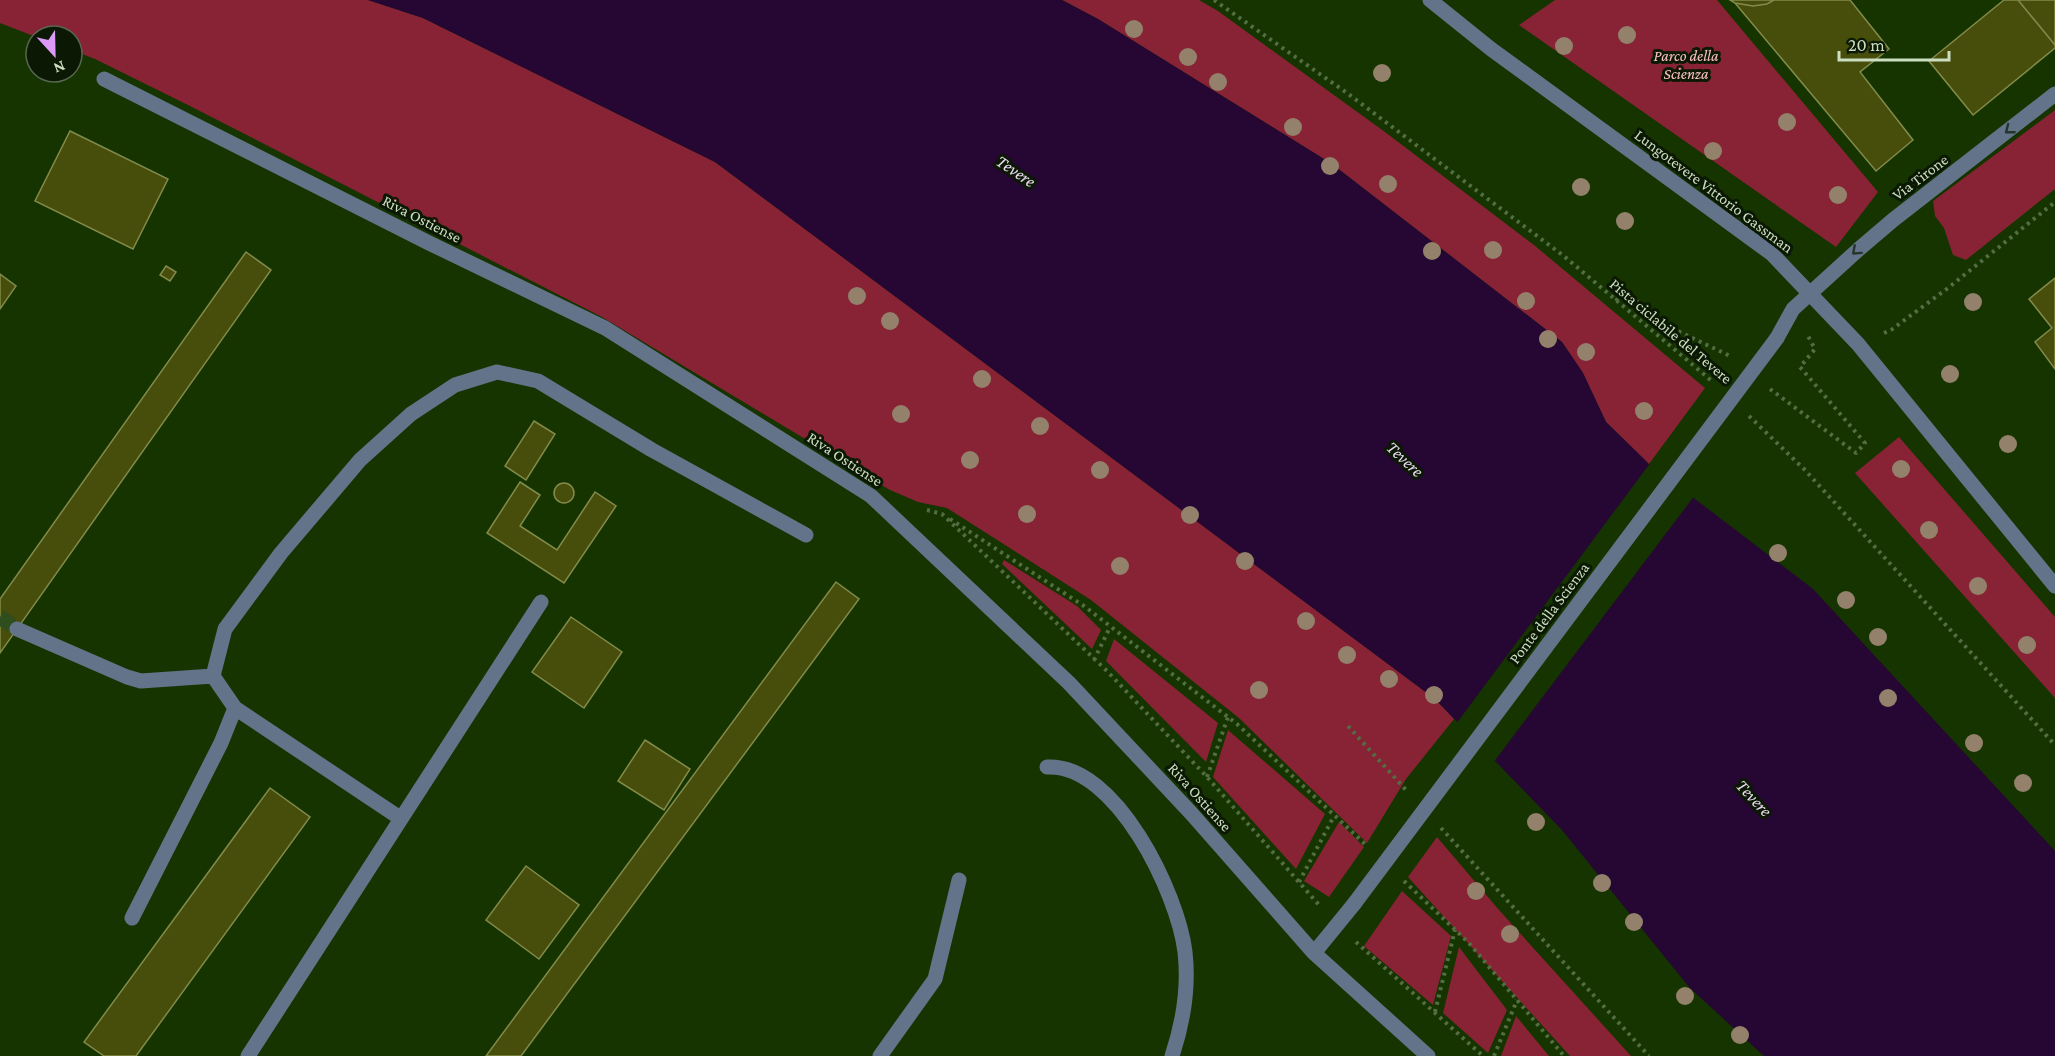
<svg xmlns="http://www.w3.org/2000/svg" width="2055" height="1056" viewBox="0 0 2055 1056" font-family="'Crimson Pro',serif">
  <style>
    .green { fill: #872335 }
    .water { fill: #260632 }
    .pier { fill: #153400 }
    .building { fill: #474d0b; stroke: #838b4a; stroke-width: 1.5 }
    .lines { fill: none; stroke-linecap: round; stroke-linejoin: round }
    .minor-tunnel { stroke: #304e1d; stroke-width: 15; stroke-dasharray: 15 8; stroke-linecap: butt }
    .path { stroke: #536e42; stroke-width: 4; stroke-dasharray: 3 4.5; stroke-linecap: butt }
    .minor { stroke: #63748a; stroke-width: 15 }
    .minor-bridge { stroke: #63748a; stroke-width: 15 }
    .tree { fill: #94816b }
    .oneway { stroke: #25342c }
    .labels { text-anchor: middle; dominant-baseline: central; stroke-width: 6; stroke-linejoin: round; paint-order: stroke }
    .park-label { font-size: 16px; font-style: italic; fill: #fbc0c3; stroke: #0b1804 }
    .street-label { font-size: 16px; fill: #cbdec1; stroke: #0b1804 }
    .water-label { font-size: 18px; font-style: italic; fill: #e9daf1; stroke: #0b1804 }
  </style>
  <rect width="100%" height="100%" fill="#153400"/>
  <path class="green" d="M0,0H368L423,18L715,162L1435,699L1454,719L1406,779L1367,843L1239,718L1091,600L947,508L918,502L890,490L602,317L190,106L95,59L72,50V36L36,37L0,23Z
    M1062,0H1199L1218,11L1385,132L1534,245L1705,388L1649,464L1606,422L1583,373L1562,342L1332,164L1098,19Z
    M1555,0H1717L1878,192L1836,247L1519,25Z
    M2055,110V189L1966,260L1953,255L1944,228L1935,216L1933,201Z
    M1899,437L2055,617V698L1855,473Z
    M1004,560L1077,606L1101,630L1092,649L1002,564Z
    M1114,639L1218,723L1206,762L1106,661Z
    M1228,730L1325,814L1296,869L1213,777Z
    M1339,822L1364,847L1329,897L1304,881Z
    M1437,837L1499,910L1631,1056H1570L1408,877Z
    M1402,891L1451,936L1433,1005L1364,946Z
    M1459,947L1507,1010L1488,1053L1443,1013Z
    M1516,1016L1549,1056H1501Z"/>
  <path class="water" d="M368,0H1062L1098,19L1332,164L1562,342L1583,373L1606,422L1649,464L1813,589L2055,851V1056H1764L1689,987L1562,830L1435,699L715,162L423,18Z"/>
  <path class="pier" d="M1651,462L1695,495L1493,763L1456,724Z"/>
  <path class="building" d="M1730,0H1774L1767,4L1753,6L1735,3Z
    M1774,0H1850L1889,49L1860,72L1913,140L1876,171L1735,3L1753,6L1767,4Z
    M2004,0H2018L2055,45V48L1973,115L1929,61Z
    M2018,0H2055V45Z
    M70,131L168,179L133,249L35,201Z
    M246,252L271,270L0,653V599Z
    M166,266L176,272L170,281L160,275Z
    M0,274L16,286L0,309Z
    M2055,278V369L2035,342L2052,328L2029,299Z
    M534,421L555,434L526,480L505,466Z
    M520,482L540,495L520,526L557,550L595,492L616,506L564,583L487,533Z
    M554 493a10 10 0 1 1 20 0a10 10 0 1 1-20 0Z
    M836,582L859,599L521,1056H486Z
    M571,617L622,652L584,708L532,672Z
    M645,740L690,769L664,810L618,781Z
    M270,788L310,817L136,1056H104L84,1042Z
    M526,866L579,905L539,959L486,920Z"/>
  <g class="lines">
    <path class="minor-tunnel" d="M0,617L17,629"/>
    <path class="path" d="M1214,0L1347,93L1565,257L1713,382
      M1616,301L1624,290L1661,323L1730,356
      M1884,333L1891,330L1948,288L2055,202
      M1770,389L1856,453L1865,443L1800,367L1815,349L1808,336
      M1749,416L1805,470L2055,745
      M927,510L942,514L1107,671L1207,777L1319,905
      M950,519L1084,606L1237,724L1366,845
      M1094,660L1110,627
      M1348,726L1406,790
      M1207,777L1228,717
      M1441,828L1649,1056
      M1404,881L1469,943L1564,1056
      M1299,882L1334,816
      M1356,942L1483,1056
      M1435,1012L1455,930
      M1494,1056L1517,1000"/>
    <path class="minor" d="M1430,0L1491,49L1772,254L1858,344L2055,586
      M104,79L429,243L605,328L871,496L1069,683L1191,813L1314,953L1428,1056
      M1777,338L1793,309L1859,249L1893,220L2055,94
      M17,629L127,677L141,681L213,676
      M235,708L213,676L225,629L281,553L360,460L411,414L455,385L497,372L538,381L652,450L806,535
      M1047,767C1116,763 1178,894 1185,952C1189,987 1183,1023 1172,1056
      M132,918L221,743L235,708L400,818
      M1314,953L1354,904
      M248,1056L541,602
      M880,1056L935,979L959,880"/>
    <path class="minor-bridge" d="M1354,904L1777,338"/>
  </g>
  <g class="tree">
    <circle cx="1134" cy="29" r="9"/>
    <circle cx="1627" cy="35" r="9"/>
    <circle cx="1564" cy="46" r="9"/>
    <circle cx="1188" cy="57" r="9"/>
    <circle cx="1382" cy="73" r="9"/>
    <circle cx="1218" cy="82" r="9"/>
    <circle cx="1787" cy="122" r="9"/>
    <circle cx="1293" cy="127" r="9"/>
    <circle cx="1713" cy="151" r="9"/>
    <circle cx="1330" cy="166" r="9"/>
    <circle cx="1388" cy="184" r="9"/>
    <circle cx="1581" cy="187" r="9"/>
    <circle cx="1838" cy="195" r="9"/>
    <circle cx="1625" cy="221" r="9"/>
    <circle cx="1493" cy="250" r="9"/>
    <circle cx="1432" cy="251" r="9"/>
    <circle cx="857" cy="296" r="9"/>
    <circle cx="1526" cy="301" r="9"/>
    <circle cx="1973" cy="302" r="9"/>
    <circle cx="890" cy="321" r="9"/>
    <circle cx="1548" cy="339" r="9"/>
    <circle cx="1586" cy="352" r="9"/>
    <circle cx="1950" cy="374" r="9"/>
    <circle cx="982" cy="379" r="9"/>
    <circle cx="1644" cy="411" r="9"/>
    <circle cx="901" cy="414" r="9"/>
    <circle cx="1040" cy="426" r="9"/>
    <circle cx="2008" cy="444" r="9"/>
    <circle cx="970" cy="460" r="9"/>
    <circle cx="1901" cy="469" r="9"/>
    <circle cx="1100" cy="470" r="9"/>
    <circle cx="1027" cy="514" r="9"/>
    <circle cx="1190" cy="515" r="9"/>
    <circle cx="1929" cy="530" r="9"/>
    <circle cx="1778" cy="553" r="9"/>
    <circle cx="1245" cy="561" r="9"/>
    <circle cx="1120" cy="566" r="9"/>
    <circle cx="1978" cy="586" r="9"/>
    <circle cx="1846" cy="600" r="9"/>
    <circle cx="1306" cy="621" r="9"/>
    <circle cx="1878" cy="637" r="9"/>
    <circle cx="2027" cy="645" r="9"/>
    <circle cx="1347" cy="655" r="9"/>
    <circle cx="1389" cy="679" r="9"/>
    <circle cx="1259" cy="690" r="9"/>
    <circle cx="1434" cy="695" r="9"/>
    <circle cx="1888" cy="698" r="9"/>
    <circle cx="1974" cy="743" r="9"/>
    <circle cx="2023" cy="783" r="9"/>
    <circle cx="1536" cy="822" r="9"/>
    <circle cx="1602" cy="883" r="9"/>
    <circle cx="1476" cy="891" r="9"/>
    <circle cx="1634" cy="922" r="9"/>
    <circle cx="1510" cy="934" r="9"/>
    <circle cx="1685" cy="996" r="9"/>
    <circle cx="1740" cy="1035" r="9"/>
  </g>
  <defs><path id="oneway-chevron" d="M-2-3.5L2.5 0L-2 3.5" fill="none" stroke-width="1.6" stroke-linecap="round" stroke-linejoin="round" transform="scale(1.5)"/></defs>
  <g class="oneway">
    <use href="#oneway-chevron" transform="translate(2009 130) rotate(142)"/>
    <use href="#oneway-chevron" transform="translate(1856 251) rotate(138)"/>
  </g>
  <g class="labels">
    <g class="park-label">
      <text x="1686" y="55">Parco della<tspan x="1686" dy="18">Scienza</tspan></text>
    </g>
    <g class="street-label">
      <text transform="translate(1920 177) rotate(-37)">Via Tirone</text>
      <text transform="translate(1714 191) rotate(37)">Lungotevere Vittorio Gassman</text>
      <text transform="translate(422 219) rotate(27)">Riva Ostiense</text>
      <text transform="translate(1671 331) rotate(40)">Pista ciclabile del Tevere</text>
      <text transform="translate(845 459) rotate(33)">Riva Ostiense</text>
      <text transform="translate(1549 613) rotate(-53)">Ponte della Scienza</text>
      <text transform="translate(1200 797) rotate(48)">Riva Ostiense</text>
    </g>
    <g class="water-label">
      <text transform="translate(1016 171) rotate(34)">Tevere</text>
      <text transform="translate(1405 459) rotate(43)">Tevere</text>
      <text transform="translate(1754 798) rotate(47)">Tevere</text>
    </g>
  </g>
  <g transform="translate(54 54) rotate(158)"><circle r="28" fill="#0b1804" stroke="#586750" stroke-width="1.5"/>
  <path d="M0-4.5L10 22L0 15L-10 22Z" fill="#da9af6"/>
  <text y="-9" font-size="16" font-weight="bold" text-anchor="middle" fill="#cbdec1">N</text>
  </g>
  <path d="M1839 51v9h110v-9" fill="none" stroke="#cbdec1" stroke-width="3"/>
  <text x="1848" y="51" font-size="18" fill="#cbdec1" stroke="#0b1804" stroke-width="4.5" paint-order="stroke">20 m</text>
</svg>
